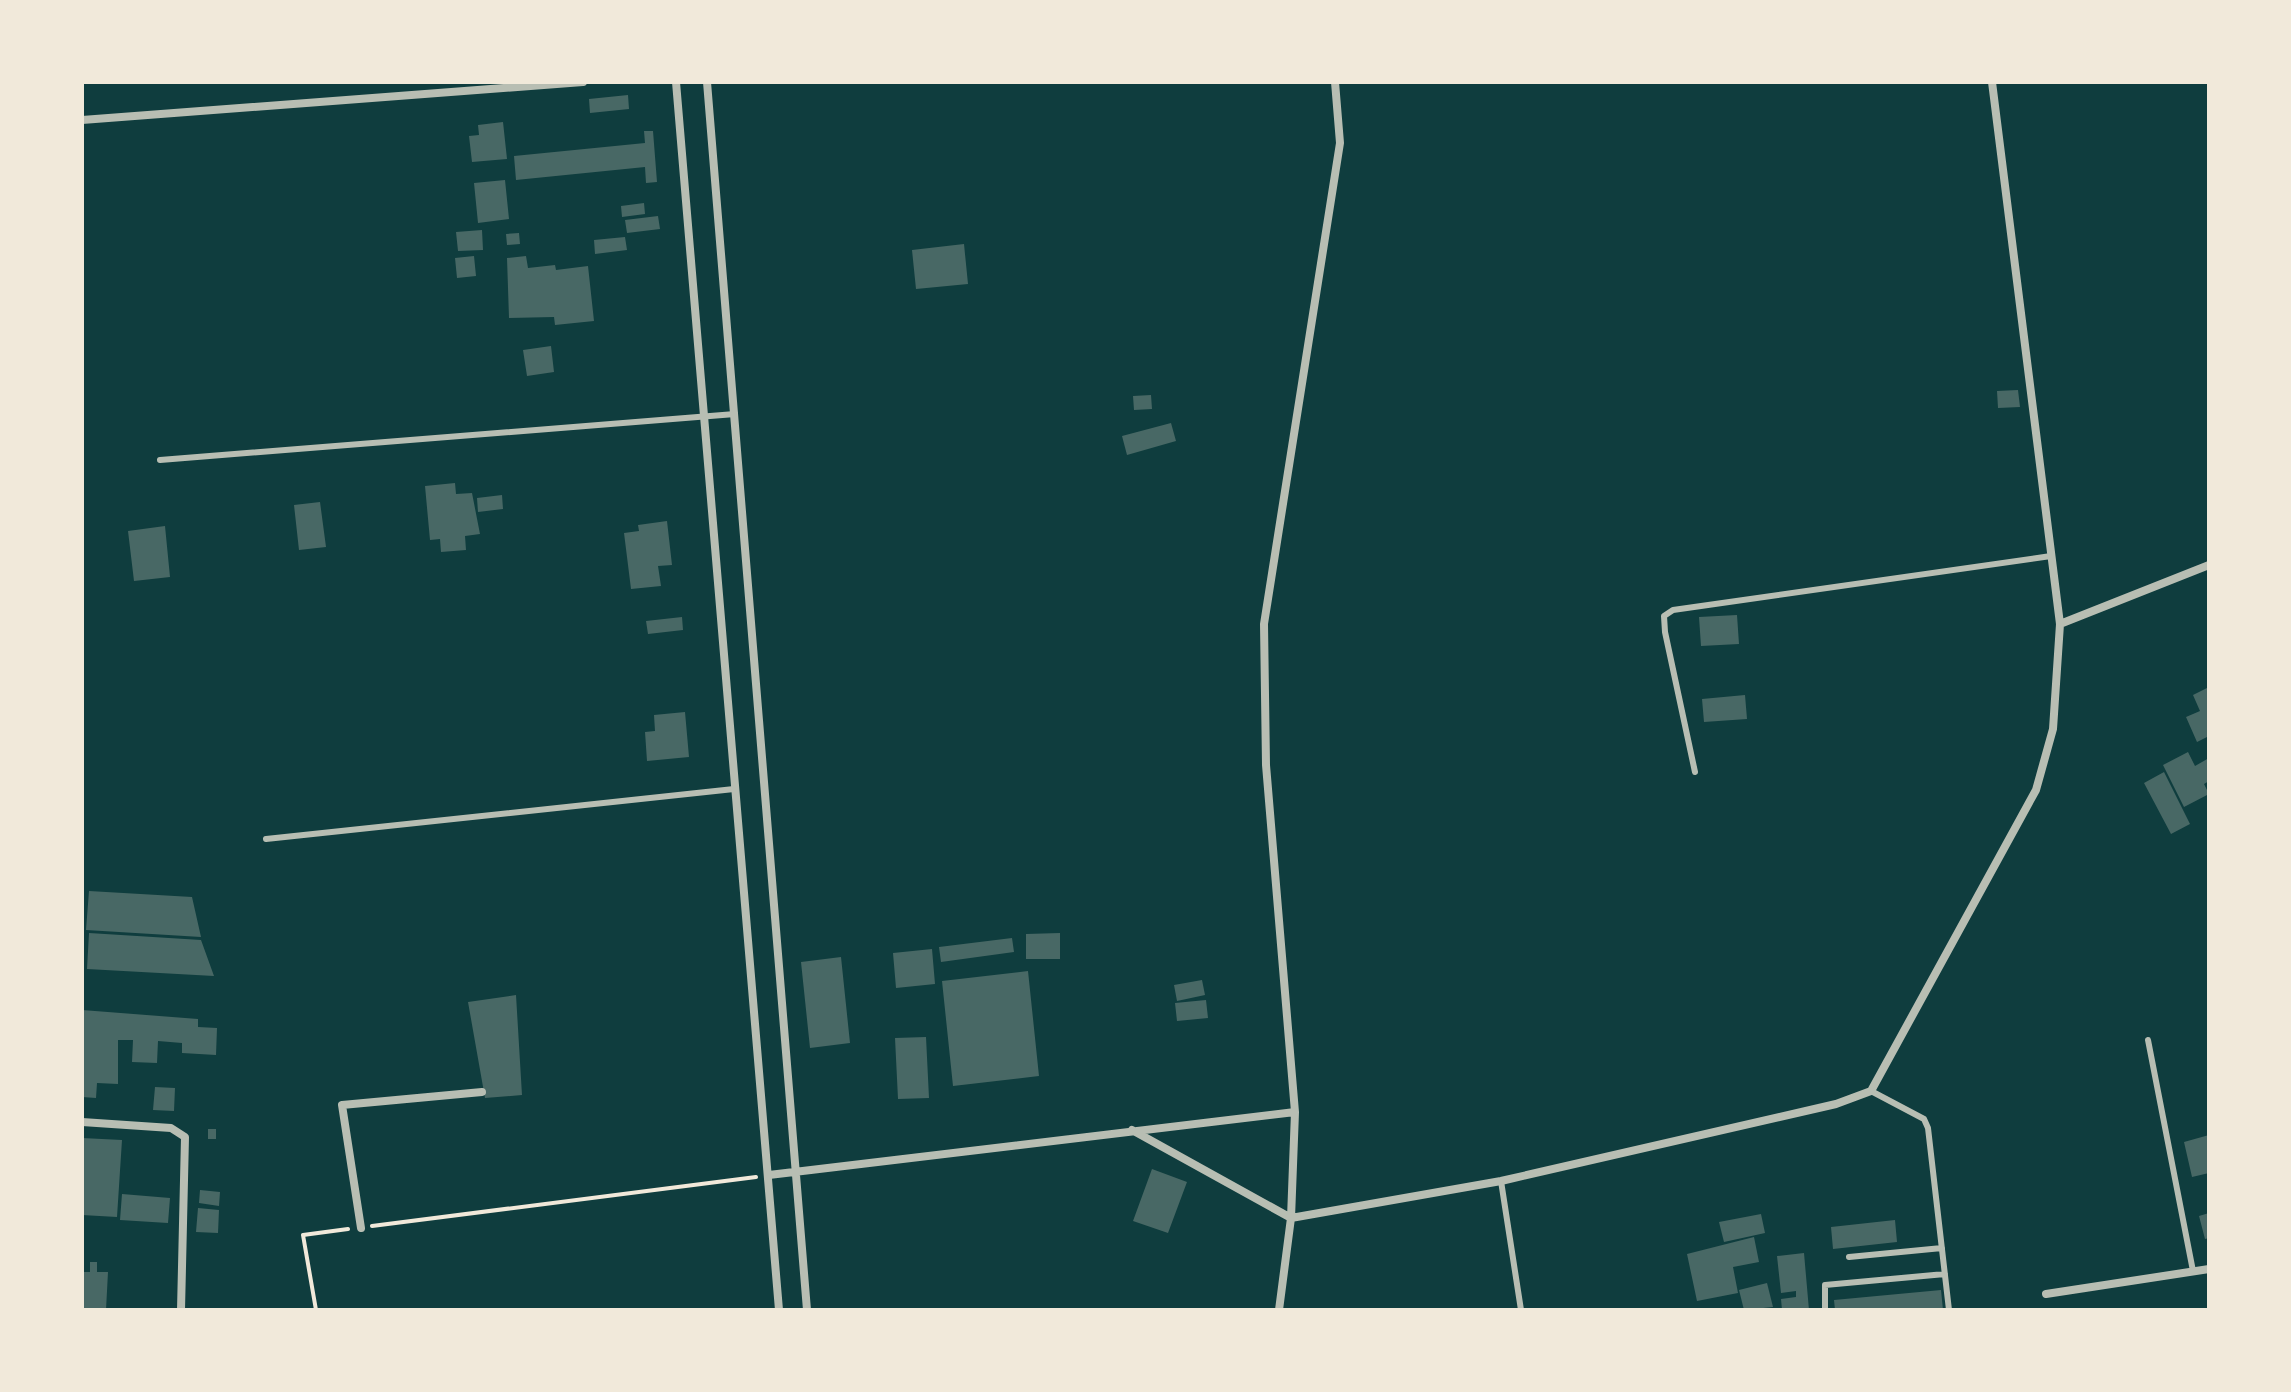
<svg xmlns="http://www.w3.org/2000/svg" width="2291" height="1392" viewBox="0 0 2291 1392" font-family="'DM Sans',sans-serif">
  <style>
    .building { fill: #486865 }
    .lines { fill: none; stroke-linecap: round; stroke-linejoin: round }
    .path { stroke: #f1e9da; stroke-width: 4 }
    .service { stroke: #b8beb3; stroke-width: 6 }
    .minor { stroke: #b8beb3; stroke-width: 8 }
  </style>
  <rect width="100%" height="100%" fill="#0f3d3e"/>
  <path class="building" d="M628,95L629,109L590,113L589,99Z
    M503,122L507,159L472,162L469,136L479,135L478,125Z
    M644,131H653L657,182L646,183L645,167L516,180L514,156L645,143Z
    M505,180L509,219L478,223L474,183Z
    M644,203L645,214L622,217L621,206Z
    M658,216L660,229L627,233L625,220Z
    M482,230L483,250L458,251L456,232Z
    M519,233L520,244L507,245L506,234Z
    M625,237L627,250L595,254L594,240Z
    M964,244L968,284L916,289L912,250Z
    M474,256L476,276L457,278L455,258Z
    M526,256L528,268L555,265L556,270L588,266L594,321L555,325L554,317L509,318L507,258Z
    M551,346L554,372L527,376L523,350Z
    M2018,390L2020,407L1998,408L1997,391Z
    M1151,395L1152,409L1134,410L1133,396Z
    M1171,423L1176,441L1127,455L1122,436Z
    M455,483L456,494L472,493L480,534L465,536L466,550L441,552L440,539L430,540L425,486Z
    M502,495L503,509L478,512L477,498Z
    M320,502L326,547L299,550L294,505Z
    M667,521L672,565L658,566L661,586L631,589L624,533L639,531L638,525Z
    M165,526L170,577L134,581L128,531Z
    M1737,615L1739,644L1701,646L1699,617Z
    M682,617L683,630L648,634L646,621Z
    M2209,687V736L2197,742L2186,717L2200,711L2193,695Z
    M1745,695L1747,719L1704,722L1702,699Z
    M685,712L689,757L647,761L645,732L655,731L654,715Z
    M2188,752L2195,766L2209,758V781L2204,784L2209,794L2184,807L2163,765Z
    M2164,772L2190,824L2171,834L2144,783Z
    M89,891L192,897L201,937L86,930Z
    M89,933L201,940L214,976L87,969Z
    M1060,933V959H1026V934Z
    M1012,938L1014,952L941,962L939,947Z
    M932,949L935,984L896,988L893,953Z
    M841,957L850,1043L810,1048L801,962Z
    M1028,971L1039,1076L953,1086L942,981Z
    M1202,980L1205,995L1177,1001L1174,985Z
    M516,995L522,1095L485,1098L468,1002Z
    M1206,1000L1208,1018L1177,1021L1175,1003Z
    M82,1010L198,1019V1027L217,1028L216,1055L182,1053V1043L158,1041L157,1063L132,1062L133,1040H118V1084L97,1083L96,1098L82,1097Z
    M926,1037L929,1098L898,1099L895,1038Z
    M155,1087L175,1088L174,1111L153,1110Z
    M208,1129H216V1139H208Z
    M2209,1135V1173L2192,1177L2184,1142Z
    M82,1138L122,1140L117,1217L82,1215Z
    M1152,1169L1187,1182L1168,1233L1133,1221Z
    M200,1190L220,1192L219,1206L199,1203Z
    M122,1194L170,1198L168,1223L120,1220Z
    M198,1208L219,1210L218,1233L196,1232Z
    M2209,1213V1238L2205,1239L2199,1216Z
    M1761,1214L1765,1233L1724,1242L1719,1222Z
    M1895,1220L1897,1242L1833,1249L1831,1227Z
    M1754,1237L1759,1262L1733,1267L1738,1293L1697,1301L1687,1254Z
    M1804,1253L1809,1310H1782L1781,1299L1796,1297V1291L1781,1293L1777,1256Z
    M90,1262H97V1272H108L106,1310H82V1272H90Z
    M1767,1283L1773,1307L1744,1310L1739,1290Z
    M1941,1290L1943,1310H1835L1834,1300Z"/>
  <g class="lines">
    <path class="path" d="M372,1226L756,1177
      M316,1310L303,1235L348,1229"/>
    <path class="service" d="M160,460L735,414
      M1695,772L1665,632L1664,616L1673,610L2051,556
      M266,839L734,789
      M2148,1040L2193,1271
      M1871,1091L1924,1119L1928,1128L1949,1310
      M1501,1181L1521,1310
      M1849,1257L1942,1248
      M1825,1310V1285L1945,1274"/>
    <path class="minor" d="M676,82L779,1310
      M707,82L807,1310
      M82,120L583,82
      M2060,624L2209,565
      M82,1122L171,1128L185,1137L181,1310
      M1132,1130L1291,1218L1501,1181L1836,1104L1871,1091L2036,790L2053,729L2060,624L1992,82
      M769,1175L1295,1112
      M361,1228L342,1105L482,1092
      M2046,1294L2209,1269
      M1279,1310L1291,1218L1295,1112L1266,765L1264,624L1340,143L1335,82"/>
  </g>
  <rect width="2291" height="1392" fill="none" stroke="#f1e9da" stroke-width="168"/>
</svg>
